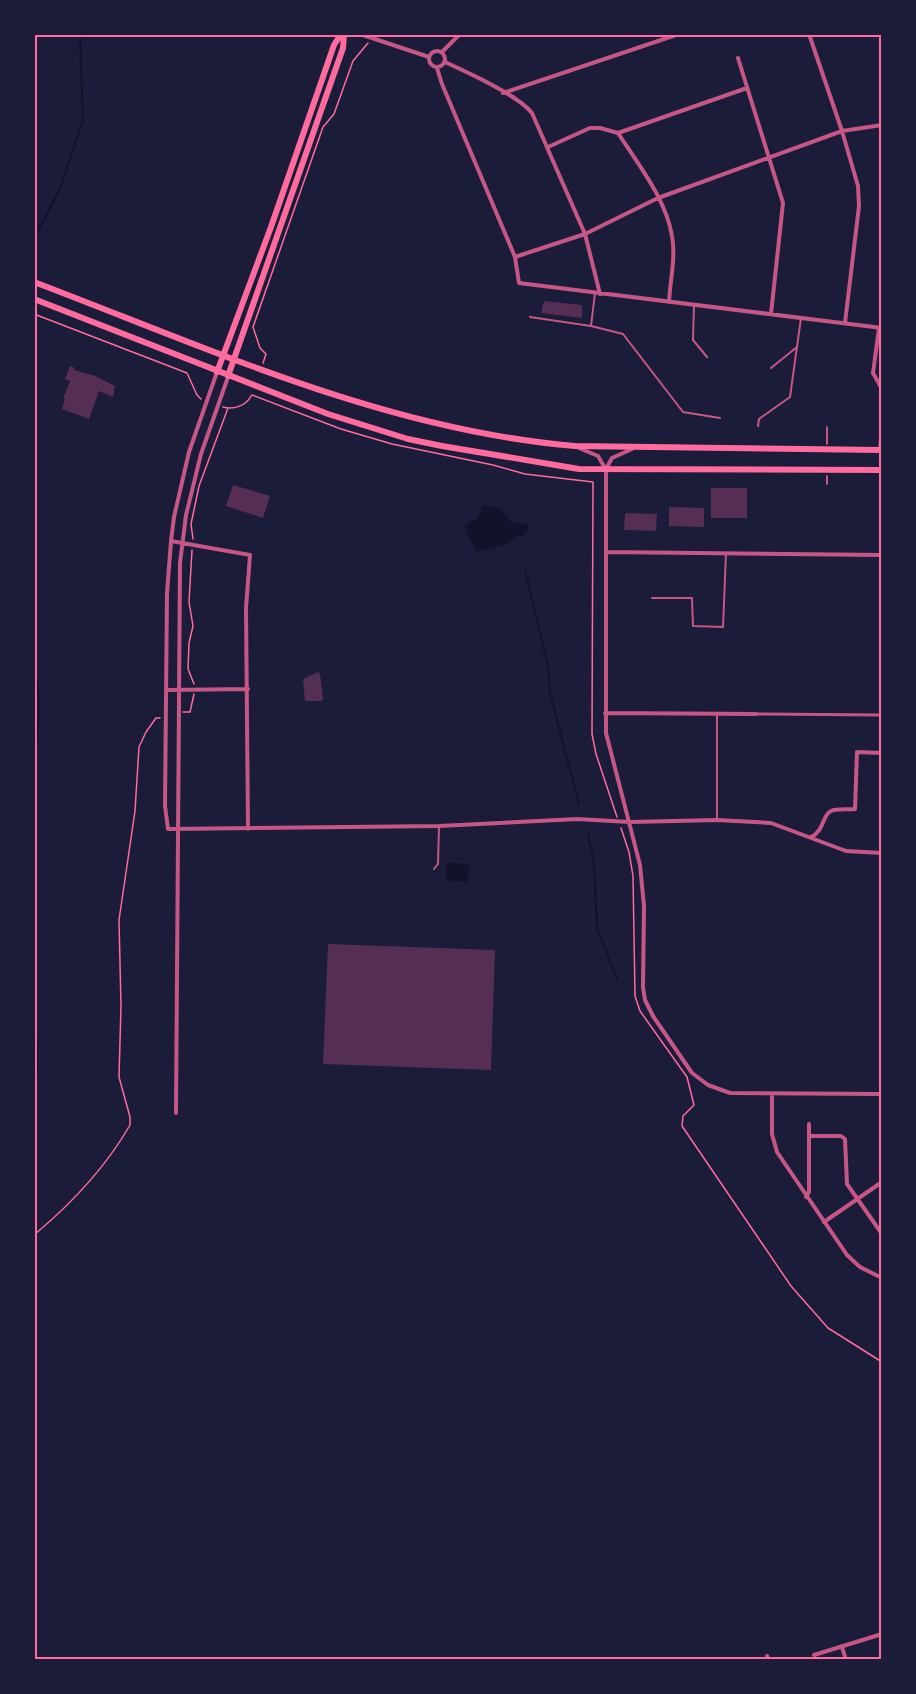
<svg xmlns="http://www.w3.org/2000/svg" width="916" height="1694" viewBox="0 0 916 1694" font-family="Poppins,sans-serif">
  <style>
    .water { fill: #12122b }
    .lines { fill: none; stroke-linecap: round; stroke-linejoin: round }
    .stream { stroke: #12122b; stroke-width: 2 }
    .building { fill: #542f53 }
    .path { stroke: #ff6b9d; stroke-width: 1.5 }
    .service { stroke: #c65784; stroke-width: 2 }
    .pedestrian { stroke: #c65784; stroke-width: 3 }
    .minor { stroke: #c65784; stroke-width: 4 }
    .secondary { stroke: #ff6b9d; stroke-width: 6 }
    .neatline { fill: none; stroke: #ff6b9d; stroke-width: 2 }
  </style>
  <rect width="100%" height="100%" fill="#1b1b3a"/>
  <path class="water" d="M485,505C489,506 496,506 500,509C511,518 507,525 525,523L528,526L527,532L522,536L516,535L508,544L477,552C473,542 465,536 465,525L478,518L482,506Z
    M446,863L470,864L467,882L446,880Z"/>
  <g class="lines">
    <path class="stream" d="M34,238L59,191L83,120L80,34
      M525,570L548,666L550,693L579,804
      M34,666C42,698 38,731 34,763
      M588,834L594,862L597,928L617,979
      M34,893L37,1071L34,1094"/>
  </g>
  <path class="building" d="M544,301L582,305V318L541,313Z
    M70,366L75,368L74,370L95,376L115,386L113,397L99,391L89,419L62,409L65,399H63L70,381L65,379Z
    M233,485L270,496L263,518L226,506Z
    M711,488H747V518H711Z
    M669,507L704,508V527L669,526Z
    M625,513L657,514L656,531L624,530Z
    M318,672L320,674L323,699L321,701H305L303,679Z
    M328,944L495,950L491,1070L323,1064Z"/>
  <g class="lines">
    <path class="path" d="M34,314L187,373L197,395L201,399
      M263,363L266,354L260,348L253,327L323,127L334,114L353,61L368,43
      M252,395L341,429L392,444L493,465L525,474L593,482L592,734L596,754L617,817
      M223,407C233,410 246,406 251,396
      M827,444V427
      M827,484V476
      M193,539L191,524L199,486L228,408
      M192,550L189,602L193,626L189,643L188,669L194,684
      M183,712H190L194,694
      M621,828L629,852L633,876L635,996L640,1011L687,1077L694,1105L683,1116L682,1126L791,1286L828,1328L882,1362
      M34,1235C71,1204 106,1167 130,1125V1117L119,1077L121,1006L119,920L135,811L139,747L146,732L156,718H160"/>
    <path class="service" d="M694,305L693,340L707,357
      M530,317L591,326L623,334L683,412L720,418
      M591,326L595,293
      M771,368L797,347
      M758,426L759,419L790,397L801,318
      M652,598H692L693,626L723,627L726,553
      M717,820V715
      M434,869L438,864L439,826"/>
    <path class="pedestrian" d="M756,714L882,715"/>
    <path class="minor" d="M360,34L429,57
      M809,34L842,131L858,186L859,206L845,323
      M429 59a8 8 0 1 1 16 0a8 8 0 1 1-16 0Z
      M442,52L460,34
      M738,58L783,203L771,314
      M445,62C467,72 518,95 532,113L585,234L600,294
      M437,68L442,84L515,257L519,283L882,328
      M503,93L679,34
      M618,133L747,88
      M548,147L590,128H600L618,133C638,164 666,199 672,236C676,257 670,281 669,302
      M515,257L585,234L658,198L842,131L882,125
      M879,328L873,373L882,389
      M217,372L189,452L174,517L171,541L167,593L165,806L168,829L439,826L577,819L630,822L717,820L771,823L846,851L882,853
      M579,448L598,456L606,470V733L640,865L644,906L643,987L645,1000L653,1016L692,1073L708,1085L730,1093L882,1094
      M880,450L882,425
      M606,469L612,458L632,449
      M171,541L250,555L246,608L248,829
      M607,552L882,555
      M167,690L248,689
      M605,713L756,714
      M811,837C825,830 822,815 831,811C837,808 849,810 855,809L857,752L882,753
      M772,1094V1134L777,1152L847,1255L860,1267L882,1278
      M176,1113L180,563L186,515L201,454L228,377
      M809,1136H841L845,1139L847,1184L882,1234
      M806,1197L809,1192V1124
      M824,1222L882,1182
      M842,1647L846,1660
      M814,1655L882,1634
      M767,1656L769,1660"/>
    <path class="secondary" d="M34,282C211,349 385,430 575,446L882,450
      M34,299L328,414L408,439L442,446L579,469L882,470
      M217,372L271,227L334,45L341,34
      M228,376L343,48L344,34"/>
  </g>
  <rect width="916" height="1694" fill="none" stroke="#1b1b3a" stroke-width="72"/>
  <rect x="36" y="36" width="844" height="1622" class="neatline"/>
</svg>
